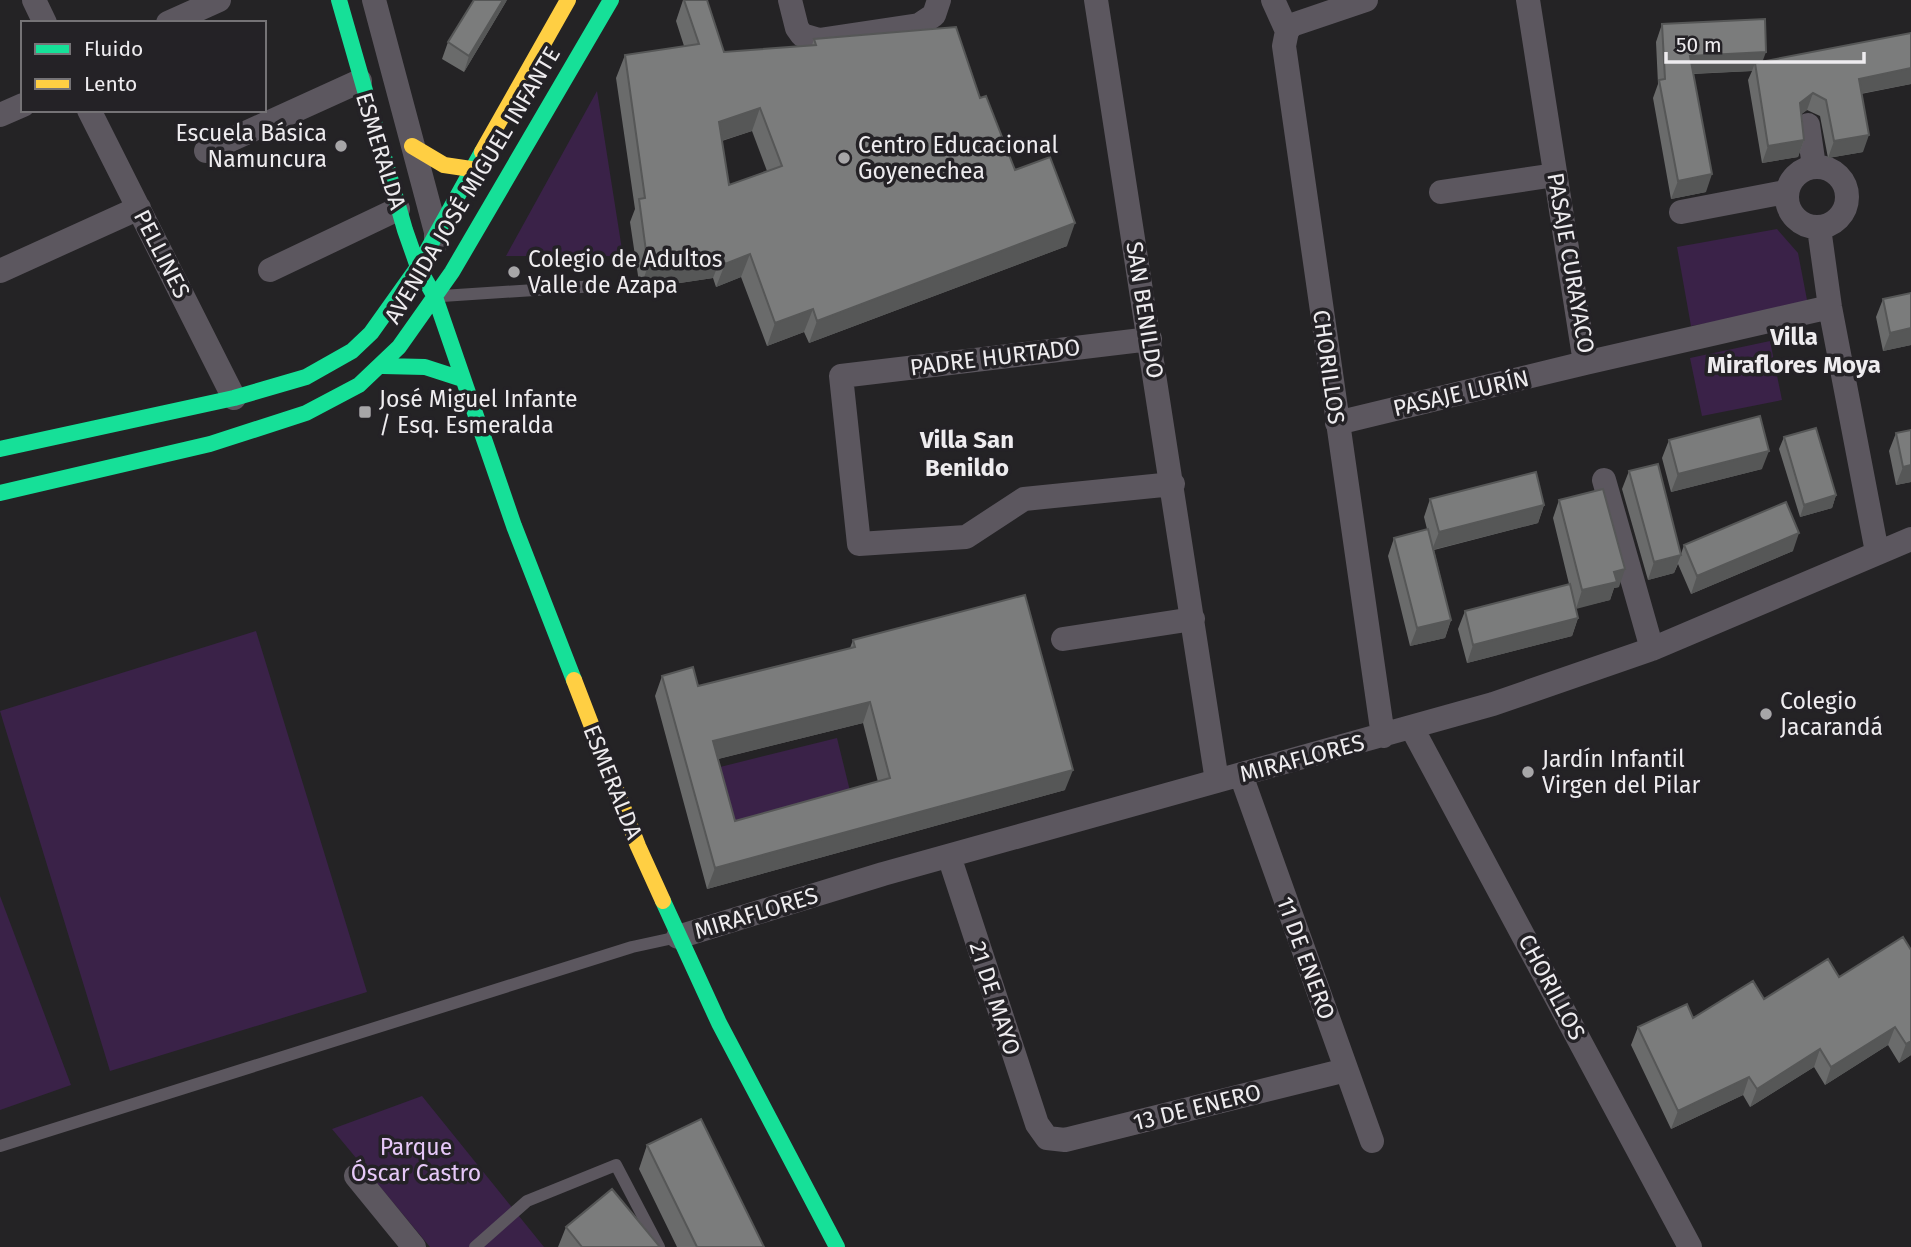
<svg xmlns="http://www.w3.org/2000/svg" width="1911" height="1247" viewBox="0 0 1911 1247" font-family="'Fira Sans',sans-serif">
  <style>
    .green { fill: #3a2248 }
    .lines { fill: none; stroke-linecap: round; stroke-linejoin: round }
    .lane { stroke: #5c575f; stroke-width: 12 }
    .street { stroke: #5c575f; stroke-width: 24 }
    .fast { stroke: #16e098; stroke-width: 16 }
    .slow { stroke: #ffcf43; stroke-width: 16 }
    .wall { fill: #6a6b6b; fill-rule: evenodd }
    .shaded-wall { fill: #565757 }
    .building { fill: #7b7c7c; stroke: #565757; stroke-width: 2; fill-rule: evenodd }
    .poi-dot { fill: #a7a6a8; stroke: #242226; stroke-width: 2.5 }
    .labels { text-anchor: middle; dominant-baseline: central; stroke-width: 7; stroke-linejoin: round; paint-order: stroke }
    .poi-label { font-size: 23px; fill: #eeecef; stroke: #242226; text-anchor: start }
    .street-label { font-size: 23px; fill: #eeecef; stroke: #242226 }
    .park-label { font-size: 23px; fill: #e6c8f8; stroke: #242226 }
    .neighbourhood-label { font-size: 24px; font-weight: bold; fill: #eeecef; stroke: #242226 }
  </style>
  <rect width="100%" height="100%" fill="#242325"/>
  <path class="green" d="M597,91L623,256H506Z
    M1777,229L1798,253L1808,305L1691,326L1677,247Z
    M1770,341L1782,400L1702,416L1690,358Z
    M256,631L367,992L110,1071L0,711Z
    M837,738L851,795L731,826L716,768Z
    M0,896L71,1085L0,1110Z
    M422,1096L544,1247H430L332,1129Z"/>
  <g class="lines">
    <path class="lane" d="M442,296L596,286
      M0,1146L632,947L678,937
      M475,1247L527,1201L616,1165L659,1247"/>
    <path class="street" d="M34,0L45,23
      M374,0L436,232V243
      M790,0L797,28L802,35L819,40L919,25L934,15L939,0
      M1096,0L1217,781
      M1273,0L1287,31
      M1366,0L1292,25L1287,31L1284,46L1383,736
      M1528,0L1585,363L1830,307
      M168,23L219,0
      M89,110L234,398
      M0,115L23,105
      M1808,125L1814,166
      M206,151L360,81
      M1787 197a30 30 0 1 1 60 0a30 30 0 1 1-60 0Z
      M1441,192L1555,175
      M1681,212L1785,192
      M1819,228L1830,307L1877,552
      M270,270L398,209
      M0,271L139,208
      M1150,339L841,376L859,544L966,537L1024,499L1173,484
      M1337,423L1585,363
      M1604,480L1652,649
      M1063,639L1193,619
      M1412,728L1690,1247
      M1241,775L1372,1141
      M949,856L1037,1124L1047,1138L1065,1140L1346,1070
      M678,937L883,874L1493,704L1652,649L1911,539
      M356,1176L414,1247"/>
    <path class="fast" d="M339,0L405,230L418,267L435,297L514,526L574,680
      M383,366L425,367L462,379
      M0,449L234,398L306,377L352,351L371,333L418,267L482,152
      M0,493L210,444L306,413L359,385L399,347L452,272L611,0
      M663,901L719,1023L837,1247"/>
    <path class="slow" d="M412,146L444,165L471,169
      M482,152L568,0
      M574,680L638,846L663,901"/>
  </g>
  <path class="wall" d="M507,0L464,72L442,59L448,42Z
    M683,0H707L724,52L812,45L814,39L980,98L1015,170L1067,246L809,343L804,332L767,346L741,277L716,287L713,278L640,289L630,222L635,209L616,78L625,55L684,46L676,21ZM752,131L767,171L729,185L722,141Z
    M1662,24L1763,62L1911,33V84L1861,94L1863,152L1828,158L1820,116L1807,110L1801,114L1804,140L1798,157L1762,163L1748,80L1752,71L1693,74L1706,192L1671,199L1653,98L1658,84L1656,42Z
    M1911,293V345L1883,351L1876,317L1883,299Z
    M1896,433L1911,482L1896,485L1889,451Z
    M1784,437L1836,495L1832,508L1800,517L1779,449Z
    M1669,440L1762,469L1671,492L1662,458Z
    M1629,471L1681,554L1684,545L1793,551L1691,594L1678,564L1674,573L1648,580L1622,489Z
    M1430,499L1544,505L1538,523L1434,550L1451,620L1445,638L1410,646L1388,556L1394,538L1427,529L1424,517Z
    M1559,500L1619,587L1614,588L1610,600L1576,608L1578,618L1572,636L1467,663L1458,629L1465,611L1569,584L1553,518Z
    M853,640L1065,790L707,889L655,696L662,676L698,686L850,648ZM863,723L878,782L735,821L718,759Z
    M1911,950V1055L1899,1063L1888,1045L1825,1085L1814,1067L1750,1107L1743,1095L1671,1129L1631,1045L1638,1027L1693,1018L1764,999L1839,977Z
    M647,1145L764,1247H677L639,1169Z
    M566,1227L660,1247H558Z"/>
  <path class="shaded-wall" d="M503,0H507L464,72L469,56Z
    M1766,52L1759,71L1755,63L1752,71L1684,74L1690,56Z
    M1911,68V84L1853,95L1859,79Z
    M1813,93L1807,110L1794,120L1800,103Z
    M760,108L752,131L711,144L719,122Z
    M1869,135L1863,152L1828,158L1834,141Z
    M1804,140L1798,157L1762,163L1768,146Z
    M1712,174L1706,192L1671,199L1678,181Z
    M1075,223L1067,246L809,343L817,321Z
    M750,254L741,277L716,287L725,264Z
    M722,255L713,278L640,289L648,266Z
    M813,309L804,332L767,346L775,323Z
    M1911,328V345L1883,351L1890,333Z
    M1769,451L1762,469L1671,492L1678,474Z
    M1911,465V482L1896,485L1903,467Z
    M1836,495L1832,508L1800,517L1804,505Z
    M1544,505L1538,523L1432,550L1439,532Z
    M1799,533L1793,551L1691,594L1697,576Z
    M1681,555L1674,573L1648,580L1654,562Z
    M1625,569L1619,587L1614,588L1610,600L1576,609L1582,590L1614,572Z
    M1578,618L1572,636L1467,663L1473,645Z
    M1451,620L1445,638L1410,646L1417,628Z
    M870,702L863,723L706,762L713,741Z
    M1073,770L1065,790L707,889L715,868Z
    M1895,1027L1888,1045L1825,1085L1831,1067Z
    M1911,1041V1055L1899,1063L1906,1044Z
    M1820,1049L1814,1067L1750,1107L1757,1089Z
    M1749,1077L1743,1095L1671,1129L1678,1111Z"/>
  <path class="building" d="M474,0H503L469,56L448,42Z
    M684,0H707L724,52L816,45L814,39L956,27L980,98L986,96L1015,170L1050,157L1075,223L817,321L813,309L775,323L750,254L725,264L722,255L648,266L639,199L645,198L625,55L699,44ZM760,108L782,166L729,185L719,122Z
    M1765,19L1766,52L1690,56L1712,174L1678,181L1659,80L1665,79L1662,24Z
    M1911,33V68L1859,79L1869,135L1834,141L1826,100L1813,93L1800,103L1804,140L1768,146L1755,63Z
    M1911,293V328L1890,333L1883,299Z
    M1760,416L1769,451L1678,474L1669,440Z
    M1816,428L1836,495L1804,505L1784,437Z
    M1911,430V465L1903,467L1896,433Z
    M1658,464L1681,555L1654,562L1629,471Z
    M1536,472L1544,505L1439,532L1430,499Z
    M1603,489L1625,569L1614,572L1617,582L1582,590L1559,500Z
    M1786,502L1799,533L1697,576L1684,545Z
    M1428,529L1451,620L1417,628L1394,538Z
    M1570,584L1578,618L1473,645L1465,611Z
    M1025,595L1073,770L715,868L662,676L693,667L698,686L855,647L853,640ZM870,702L890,778L735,821L713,741Z
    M1903,937L1911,950V1041L1906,1044L1895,1027L1831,1067L1820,1049L1757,1089L1749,1077L1678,1111L1638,1027L1687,1004L1693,1018L1753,981L1764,999L1828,959L1839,977Z
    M701,1119L764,1247H697L647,1145Z
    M612,1189L660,1247H582L566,1227Z"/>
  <g class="poi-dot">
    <circle cx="341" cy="146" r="7"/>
    <circle cx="844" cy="158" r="7"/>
    <circle cx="514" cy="272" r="7"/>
    <rect x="358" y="405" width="14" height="14" rx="3.5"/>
    <circle cx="1766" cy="714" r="7"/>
    <circle cx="1528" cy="772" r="7"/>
  </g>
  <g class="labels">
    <g class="poi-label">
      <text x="327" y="133" text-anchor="end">Escuela Básica<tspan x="327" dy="26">Namuncura</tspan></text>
      <text x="858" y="145">Centro Educacional<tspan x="858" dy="26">Goyenechea</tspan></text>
      <text x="528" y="259">Colegio de Adultos<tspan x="528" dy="26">Valle de Azapa</tspan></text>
      <text x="379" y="399">José Miguel Infante<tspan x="379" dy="26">/ Esq. Esmeralda</tspan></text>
      <text x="1780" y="701">Colegio<tspan x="1780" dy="26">Jacarandá</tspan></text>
      <text x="1542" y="759">Jardín Infantil<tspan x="1542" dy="26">Virgen del Pilar</tspan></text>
    </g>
    <g class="street-label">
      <text transform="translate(381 151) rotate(73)">ESMERALDA</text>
      <text transform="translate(472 185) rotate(-59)">AVENIDA JOSÉ MIGUEL INFANTE</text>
      <text transform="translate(162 254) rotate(63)">PELLINES</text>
      <text transform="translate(1571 263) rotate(80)">PASAJE CURAYACO</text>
      <text transform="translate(1145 310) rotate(81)">SAN BENILDO</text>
      <text transform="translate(995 357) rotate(-7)">PADRE HURTADO</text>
      <text transform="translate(1329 367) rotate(82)">CHORILLOS</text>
      <text transform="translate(1461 393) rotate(-13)">PASAJE LURÍN</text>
      <text transform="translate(1302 758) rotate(-15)">MIRAFLORES</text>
      <text transform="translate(613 782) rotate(68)">ESMERALDA</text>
      <text transform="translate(756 913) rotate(-17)">MIRAFLORES</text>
      <text transform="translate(1306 958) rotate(70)">11 DE ENERO</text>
      <text transform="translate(1552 987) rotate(62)">CHORILLOS</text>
      <text transform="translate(995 998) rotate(72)">21 DE MAYO</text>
      <text transform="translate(1197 1107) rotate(-14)">13 DE ENERO</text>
    </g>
    <g class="park-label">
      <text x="416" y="1147">Parque<tspan x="416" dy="26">Óscar Castro</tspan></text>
    </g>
    <g class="neighbourhood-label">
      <text x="1794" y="337">Villa<tspan x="1794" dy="28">Miraflores Moya</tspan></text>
      <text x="967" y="440">Villa San<tspan x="967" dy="28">Benildo</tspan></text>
    </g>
  </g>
  <rect x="21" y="21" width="245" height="91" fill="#242226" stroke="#757376" stroke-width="2"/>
  <rect x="35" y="44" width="35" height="10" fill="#16e098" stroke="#757376" stroke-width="2"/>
  <text x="84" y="56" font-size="21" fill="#eeecef">Fluido</text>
  <rect x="35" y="79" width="35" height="10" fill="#ffcf43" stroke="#757376" stroke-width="2"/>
  <text x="84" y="91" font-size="21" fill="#eeecef">Lento</text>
  <path d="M1666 52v10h198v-10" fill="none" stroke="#eeecef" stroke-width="3.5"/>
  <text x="1676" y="52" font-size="21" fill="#eeecef" stroke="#242226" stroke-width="5" paint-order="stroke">50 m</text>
</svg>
